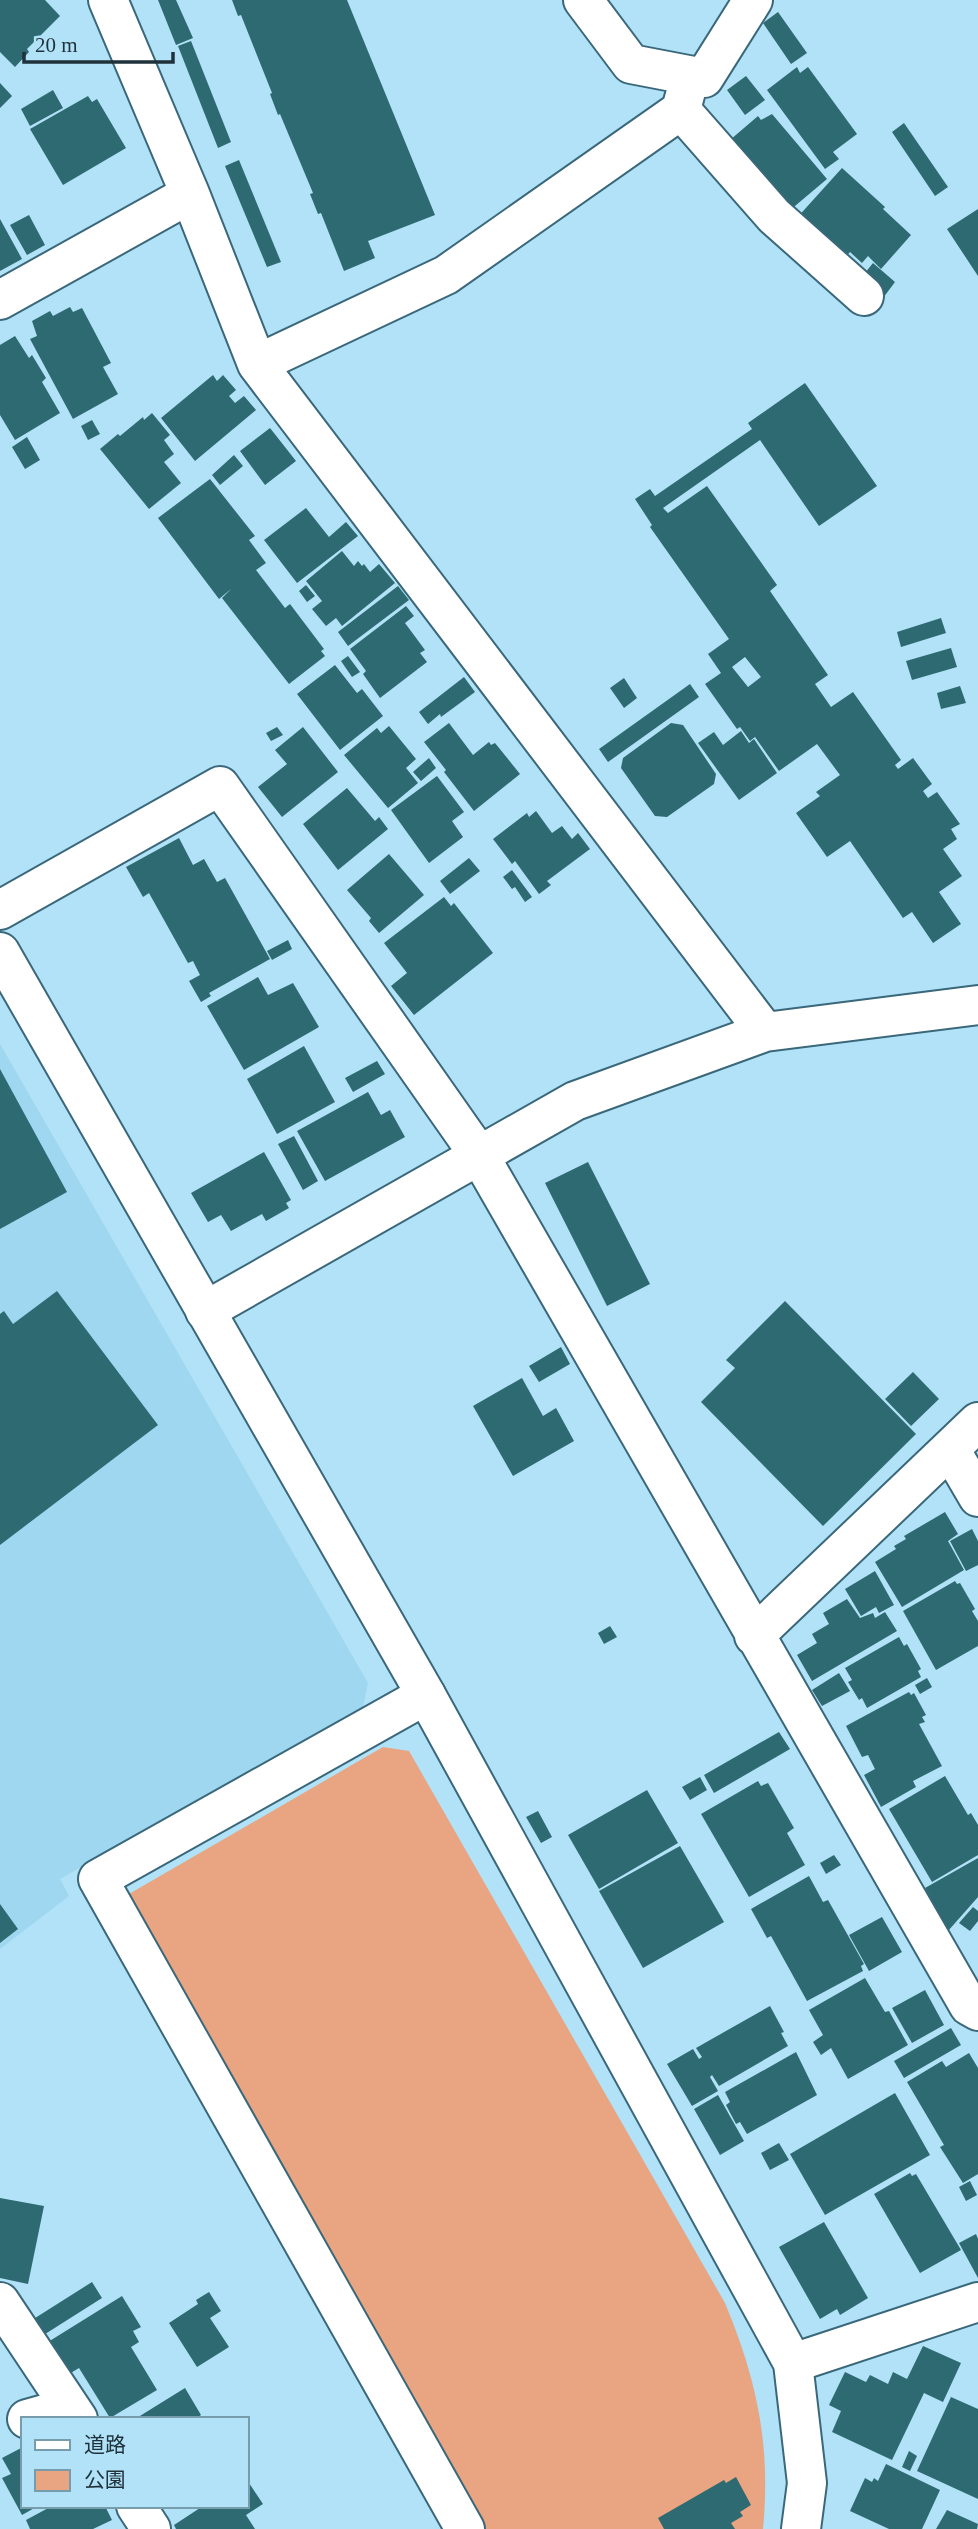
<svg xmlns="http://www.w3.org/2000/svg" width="978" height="2529" viewBox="0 0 978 2529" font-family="'Times New Roman','Noto Sans JP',serif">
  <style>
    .built { fill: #9ed7ef }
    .green { fill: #e9a482 }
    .building { fill: #2e6a71; fill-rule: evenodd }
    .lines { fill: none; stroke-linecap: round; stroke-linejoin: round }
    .minor-casing { stroke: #3a687a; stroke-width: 42 }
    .tertiary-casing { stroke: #3a687a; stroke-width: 42 }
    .minor { stroke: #fff; stroke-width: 38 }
    .tertiary { stroke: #fff; stroke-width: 38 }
  </style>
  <rect width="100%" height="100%" fill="#b1e2f7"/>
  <path class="built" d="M0,1044L368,1683L363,1707L60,1879L69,1896L0,1949Z"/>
  <path class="green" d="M383,1747L409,1751L725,2303C757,2380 771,2445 763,2529H484L122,1898Z"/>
  <path class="building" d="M0,0H45L60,16L27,49L29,52L15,67L0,52Z
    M158,0H176L193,38L176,45Z
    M232,0H347L435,215L368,241L375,258L344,271L321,213L318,214L310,194L313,193L280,114L278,115L270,94L272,93L241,15L238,16Z
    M778,12L807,53L791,64L763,23Z
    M191,41L231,142L218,148L178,46Z
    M797,67L800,73L808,67L857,134L833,152L839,159L825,169L767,90Z
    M746,76L765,100L745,115L727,90Z
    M0,83L12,96L0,108Z
    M53,90L63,108L30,126L21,109Z
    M88,96L92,102L97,99L126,148L63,185L30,129Z
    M772,114L827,179L789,211L730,140L758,116L761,120Z
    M904,123L948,187L935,196L892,132Z
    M239,160L281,262L267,267L225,166Z
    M842,168L885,207L883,209L911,235L881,269L868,256L862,263L850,252L844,259L795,220Z
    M978,209V276L947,229Z
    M29,215L45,245L27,255L10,225Z
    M0,219L22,259L0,271Z
    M873,263L895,282L883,298L861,278Z
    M70,307L73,312L82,308L111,363L103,367L118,394L73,419L30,339L37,336L32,321L50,311L53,316Z
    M15,336L29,358L32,355L46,378L42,382L60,413L15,440L0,415V345Z
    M213,375L217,381L223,375L236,390L229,396L235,403L244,396L256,410L195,461L161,418Z
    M805,383L877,486L819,526L760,440L663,508L668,513L707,486L777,585L770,591L828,675L815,684L831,707L853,692L901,760L895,765L898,769L913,758L932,784L923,791L928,798L937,792L960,824L951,829L957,839L943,849L962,876L939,892L961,924L933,943L912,912L903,918L850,841L827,857L796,813L820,796L816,792L840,775L817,744L779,771L755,737L750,741L740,727L737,729L705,684L721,673L708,654L729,639L650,527L652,525L635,499L650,489L655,496L752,429L748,423ZM745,657L761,677L748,687L732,667Z
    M152,413L170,435L164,440L174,454L164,462L181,483L149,509L100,449L118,434L120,436L143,417L144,420Z
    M92,420L100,434L88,440L81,426Z
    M270,428L296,461L265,485L240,451Z
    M27,437L40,460L25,469L12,447Z
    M234,455L243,466L220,485L212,475Z
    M210,479L255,536L249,540L266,563L256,570L285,608L290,604L324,649L321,651L325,656L289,684L222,598L231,589L219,599L158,518Z
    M306,508L329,537L346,522L358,536L297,583L264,540Z
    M342,551L354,566L358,561L362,566L364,564L370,572L379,564L395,583L342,626L336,618L326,626L312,609L322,601L306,581Z
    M306,585L315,596L307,602L299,591Z
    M398,586L409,600L348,646L338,632Z
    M406,606L414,616L405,623L425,650L420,653L427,662L380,698L363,674L366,671L350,649Z
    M941,618L946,633L901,647L897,632Z
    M951,648L957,667L912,680L906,661Z
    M348,656L360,672L352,677L341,661Z
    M335,665L357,693L362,689L383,716L340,750L297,694Z
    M464,677L475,692L441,717L440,714L428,724L419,712Z
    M624,678L637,698L624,708L610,688Z
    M690,684L699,697L608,762L599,749Z
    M960,686L966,703L941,709L937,693Z
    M449,723L473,755L489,742L491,745L495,743L520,774L474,811L444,772L446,770L424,742Z
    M671,723L683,725L716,774L714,784L667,817L655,816L621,768L623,758Z
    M389,726L416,759L406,768L418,783L388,808L344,755L377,728L381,733Z
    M277,727L283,735L271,741L266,733Z
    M303,727L338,772L282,817L258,787L287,764L275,750Z
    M741,731L749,743L754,739L777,773L739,800L698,743L714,732L723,745Z
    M429,758L436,768L421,781L413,772Z
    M437,776L464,812L452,821L463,837L429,863L391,810Z
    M347,788L375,821L379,817L388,829L338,870L303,824Z
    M536,811L552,833L562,826L572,839L578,833L590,849L547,881L551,885L539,894L515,861L512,864L493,839L527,813L529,817Z
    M179,838L193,865L204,859L217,882L225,878L270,959L209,993L211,996L201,1002L189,981L200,975L193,961L188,963L149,893L143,897L126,867Z
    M389,854L424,895L379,933L369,921L371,918L347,890Z
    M469,858L480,871L450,894L440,881Z
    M512,870L532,897L525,902L515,887L512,889L503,877Z
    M444,897L451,906L454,903L493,953L414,1015L391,986L407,973L384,943Z
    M288,940L292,949L272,960L267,951Z
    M258,977L268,995L293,983L319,1027L244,1070L207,1006Z
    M304,1046L335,1102L277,1134L247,1079Z
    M377,1061L385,1074L353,1092L345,1078Z
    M0,1069L67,1192L0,1229Z
    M368,1092L381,1115L390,1110L405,1137L325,1181L297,1131Z
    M294,1136L318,1181L303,1190L278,1144Z
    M264,1152L291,1200L286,1203L289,1208L266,1221L262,1214L231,1231L221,1215L208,1222L191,1193Z
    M588,1162L650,1284L607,1306L545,1183Z
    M57,1291L158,1425L0,1545V1314L4,1311L13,1324Z
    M785,1301L916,1434L823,1526L701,1402L735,1368L726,1360Z
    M561,1347L570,1364L539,1382L529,1366Z
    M913,1372L939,1399L911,1426L885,1399Z
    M522,1378L543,1416L556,1408L574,1441L513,1476L473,1406Z
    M945,1512L958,1534L948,1541L964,1570L902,1607L875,1562L896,1549L894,1546L906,1539L904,1536Z
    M972,1529L978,1541V1565L966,1571L950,1541Z
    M875,1571L894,1605L879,1613L876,1607L861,1616L845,1589Z
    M955,1581L957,1584L960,1583L975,1609L972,1611L978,1621V1646L936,1670L903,1611Z
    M847,1599L860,1618L873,1613L875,1618L885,1612L897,1631L812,1681L797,1655L817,1643L812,1634L829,1624L823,1613Z
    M610,1626L617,1637L604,1644L598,1633Z
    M899,1637L904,1646L907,1644L921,1669L918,1671L921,1677L867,1708L862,1698L859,1700L848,1682L852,1680L845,1668Z
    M839,1673L850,1691L822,1706L812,1690Z
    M927,1678L932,1687L920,1694L915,1685Z
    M909,1692L911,1695L914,1693L926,1715L922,1717L925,1722L919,1724L942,1766L913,1781L916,1787L881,1807L864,1775L875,1769L868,1755L862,1757L846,1726Z
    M779,1732L790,1749L714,1793L704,1775Z
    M945,1776L968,1815L971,1813L978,1825V1855L932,1882L889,1809Z
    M700,1777L707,1790L690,1800L682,1787Z
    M758,1781L761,1786L768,1783L794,1828L787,1833L805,1865L749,1897L701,1814Z
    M647,1790L678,1843L599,1889L568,1835Z
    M538,1811L552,1837L541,1843L526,1817Z
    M680,1846L724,1922L643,1968L599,1891Z
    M834,1855L841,1865L826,1874L820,1863Z
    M978,1858V1897L948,1931L925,1888Z
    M809,1876L823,1902L828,1900L864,1964L861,1966L863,1971L807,2001L771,1936L767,1938L751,1909Z
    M0,1904L18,1929L0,1943Z
    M973,1907L978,1911V1921L970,1931L959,1923Z
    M882,1917L902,1952L869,1971L849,1935Z
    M865,1978L885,2012L889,2011L908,2045L848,2079L831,2048L821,2055L813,2042L823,2035L809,2010Z
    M925,1990L944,2025L912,2043L892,2008Z
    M770,2006L784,2032L781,2033L788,2046L719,2086L712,2075L710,2077L718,2091L692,2106L667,2064L693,2049L699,2059L702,2057L696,2048Z
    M951,2028L961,2045L904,2078L894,2061Z
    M796,2052L817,2095L747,2134L740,2122L736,2124L726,2105L730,2102L725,2092Z
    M969,2053L978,2068V2174L963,2183L940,2147L944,2145L907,2082L942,2061L946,2067Z
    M895,2093L930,2155L825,2215L790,2154Z
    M718,2095L744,2141L720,2155L694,2109Z
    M779,2143L789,2160L770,2170L761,2153Z
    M910,2173L912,2176L916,2174L961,2250L920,2273L874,2194Z
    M970,2181L977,2195L966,2201L959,2187Z
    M0,2198L44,2206L28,2284L0,2278Z
    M824,2222L868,2298L840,2315L837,2309L820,2319L779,2247Z
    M976,2234L978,2239V2278L959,2243Z
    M92,2282L102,2298L42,2336L32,2320Z
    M209,2292L221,2311L210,2318L229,2347L197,2367L169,2323L198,2304L196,2300Z
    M122,2296L141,2327L133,2331L139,2342L131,2347L157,2390L110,2418L79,2368L69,2374L48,2342Z
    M923,2346L961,2363L943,2402L924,2393L892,2460L832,2432L841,2411L829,2405L845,2372L866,2382L870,2375L888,2384L893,2372L907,2379Z
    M185,2388L201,2415L195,2419H135Z
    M951,2397L978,2409V2499L917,2471Z
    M23,2447V2506H38L22,2515L2,2478L11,2474L2,2458Z
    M909,2451L917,2456L910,2471L902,2467Z
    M886,2464L940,2490L922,2529H889L850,2511L865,2478L872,2482L874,2478L878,2481Z
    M736,2477L751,2505L740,2512L743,2516L731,2523L735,2529H664L658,2518L724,2480L726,2483Z
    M247,2480L263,2504L246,2515L255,2529H176L174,2525L203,2506H247Z
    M52,2506H105L112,2520L93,2529H30L26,2520Z
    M947,2510L978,2524L977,2529H936Z"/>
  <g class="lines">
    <defs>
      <path id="minor" d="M108,0L190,194L257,364L765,1032
        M583,0L631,64L704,78L753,0
        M681,110L774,216L864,296
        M0,300L190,194
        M257,364L446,275L681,110L690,76
        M0,910L220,786L479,1155L969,2006L978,2011
        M205,1311L575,1101L765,1032L978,1005
        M950,1449L978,1497
        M754,1636L978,1422
        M426,1695L98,1879L465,2529
        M0,2302L78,2419
        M793,2363L978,2302
        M27,2419L70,2407
        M136,2506L151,2529"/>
      <path id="tertiary" d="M0,952L426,1695L793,2363L807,2483L801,2529"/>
    </defs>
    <use href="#minor" class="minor-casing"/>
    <use href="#tertiary" class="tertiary-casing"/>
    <use href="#minor" class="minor"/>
    <use href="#tertiary" class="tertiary"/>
  </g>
  <rect x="21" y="2417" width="228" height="91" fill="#b1e2f7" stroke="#779cac" stroke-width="2"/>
  <rect x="35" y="2440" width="35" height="10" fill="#ffffff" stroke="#779cac" stroke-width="2"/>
  <text x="84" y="2452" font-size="21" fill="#1f323b">道路</text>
  <rect x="35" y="2470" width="35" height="21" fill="#e9a482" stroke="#779cac" stroke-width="2"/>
  <text x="84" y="2487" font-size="21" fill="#1f323b">公園</text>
  <path d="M24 52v10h149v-10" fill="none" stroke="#1f323b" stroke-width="3.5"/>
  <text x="35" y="52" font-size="21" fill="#1f323b" stroke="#b1e2f7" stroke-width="5" paint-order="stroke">20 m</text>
</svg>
